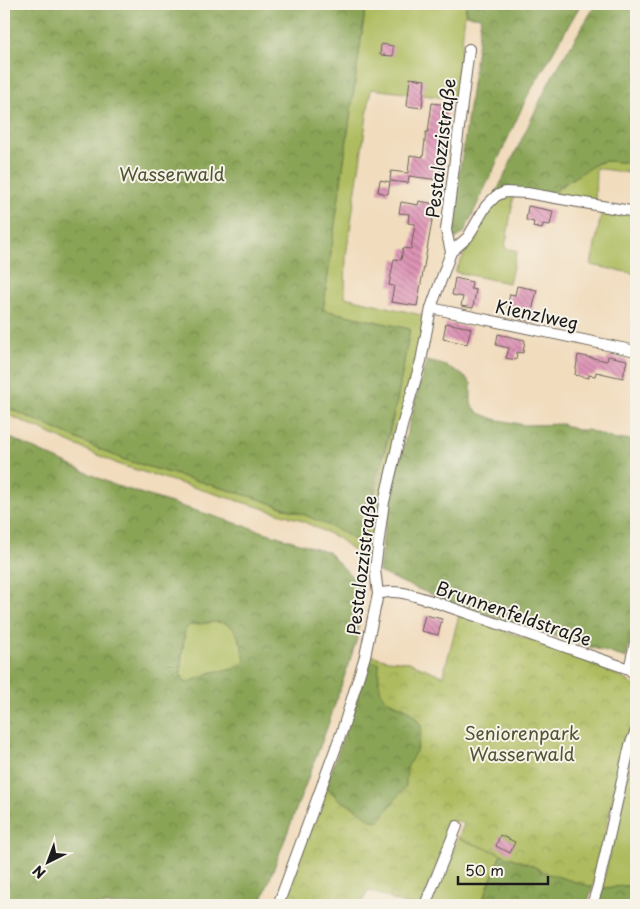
<svg xmlns="http://www.w3.org/2000/svg" width="640" height="909" viewBox="0 0 640 909" font-family="'Playpen Sans',sans-serif">
  <style>
    .green { fill: #aebc5f; stroke: #656c3e }
    .forest { fill: url(#forest-crowns); stroke: #536039; fill-rule: evenodd }
    .park { fill: url(#park-crowns); stroke: #656c3e }
    .building { fill: url(#building-back-hatch) }
    .lines { fill: none; stroke-linecap: round; stroke-linejoin: round }
    .minor-casing { stroke: #675f54; stroke-width: 12 }
    .minor { stroke: #fff; stroke-width: 10 }
    .labels { text-anchor: middle; dominant-baseline: central; stroke-width: 4; stroke-linejoin: round; paint-order: stroke }
    .street-label { font-size: 18px; fill: #1c1c1c; stroke: #f7f3e8 }
    .park-label { font-size: 18px; fill: #4f5433; stroke: #f7f3e8 }
  </style>
  <defs>
    <pattern id="forest-crowns" width="20" height="18" patternUnits="userSpaceOnUse" patternTransform="scale(1.25)"><rect width="20" height="18" fill="#8aa456"/><path d="M2 6a3 3 0 1 1 6 0M12 15a3 3 0 1 1 6 0" fill="none" stroke="#708546"/></pattern>
    <pattern id="park-crowns" width="20" height="18" patternUnits="userSpaceOnUse" patternTransform="scale(1.25)"><rect width="20" height="18" fill="#aebc5f"/><path d="M2 6a3 3 0 1 1 6 0M12 15a3 3 0 1 1 6 0" fill="none" stroke="#95a152"/></pattern>
    <pattern id="building-back-hatch" width="6" height="6" patternUnits="userSpaceOnUse" patternTransform="scale(1.25)"><rect width="6" height="6" fill="#de94b6"/><path d="M-1 5l2 2M0 0l6 6M5-1l2 2" fill="none" stroke="#b37893"/></pattern>
  </defs>
  <rect width="100%" height="100%" fill="#f7f3e8"/>
  <filter id="ink" filterUnits="userSpaceOnUse"><feTurbulence type="fractalNoise" baseFrequency=".02" numOctaves="2"/><feDisplacementMap in="SourceGraphic" scale="10" xChannelSelector="R" yChannelSelector="G"/><feConvolveMatrix kernelMatrix="1 2 1 2 8 2 1 2 1" color-interpolation-filters="sRGB"/></filter>
  <filter id="wash" filterUnits="userSpaceOnUse"><feTurbulence type="fractalNoise" baseFrequency=".0096" numOctaves="4" result="noise"/><feDisplacementMap in="SourceGraphic" scale="20" xChannelSelector="R" yChannelSelector="G"/><feGaussianBlur stdDeviation="1.12" result="paint"/><feColorMatrix in="noise" values="0 0 0 0 0 0 0 0 0 0 0 0 0 0 0 0 0 1.4 0 .05"/><feComposite in="paint" operator="in"/></filter>
  <g filter="url(#wash)">
    <rect width="100%" height="100%" fill="#f1dcbd"/>
    <path class="green" d="M366,4H466L456,99L371,89L346,256L345,297L425,316C412,398 385,478 370,561L357,553L338,538L298,519L120,465L4,413V406L122,459L256,498L305,515L343,532L359,543L365,538L397,401L410,329L323,310Z
      M606,161L636,163V174L596,168L595,202L553,194C564,183 591,164 606,161Z
      M514,195L505,248L517,251L509,283L455,272L490,206L504,196Z
      M602,210L636,216V274L591,265Z
      M215,622C219,622 223,622 227,624C238,629 244,650 246,662L234,669L212,672L192,681L184,682L180,672L185,630L189,625Z
      M636,747V885L602,888L631,759Z
      M458,838L501,854L481,905H431Z"/>
    <path class="forest" d="M4,4H366L323,310L410,329L397,401L377,477L365,538L359,543L343,532L305,515L256,498L122,459L4,406Z
      M466,4H581L527,97L464,233L455,239L452,236L451,224L464,144L481,17L466,15Z
      M596,4H636V163L606,161L599,162L559,187L553,194L496,193L550,80Z
      M426,361C444,364 458,369 471,383V404L479,413L494,419L525,425L562,424L577,430H588L616,440L626,439L636,442V613L626,658C543,632 458,609 379,572L387,508Z
      M4,435L114,485L328,552L359,584L361,599L357,639L327,728L260,905H4ZM215,622C219,622 223,622 227,624C238,629 244,650 245,662L234,669L212,672L192,681L184,682L180,672L185,630L189,625Z
      M368,660L379,662V679L391,703C406,708 415,714 422,728L417,749L407,768L406,786L379,821L371,820L353,807L338,799L326,786L362,684Z
      M501,854L534,866L543,872L593,887L587,905H481Z
      M636,885V905H597L602,888Z"/>
    <path class="park" d="M459,615L569,653L627,680L636,687V723L624,746L593,887L543,872L534,866L458,838L464,824L455,820L421,905H407L368,890L361,905H281L326,786L338,799L353,807L371,820L379,821L406,786L407,768L417,749L422,728C418,720 413,712 405,708C397,703 386,703 382,694C378,684 379,673 379,663L368,660L369,655L389,660L409,662L443,676Z"/>
    <g id="blocks">
      <path class="building" d="M381,44L393,46V56L380,55Z
        M410,78L425,80L422,108L407,106Z
        M432,103L448,105L439,180L409,176L408,183L390,181L391,171L408,173L410,155L423,157L426,132H428Z
        M380,180L390,182L388,194L378,192Z
        M419,201L435,204L417,306L391,302L394,286L389,285L394,259L401,260L403,248L411,249L415,224L408,223L409,214L399,213L401,202L418,205Z
        M528,206L553,211L550,225L543,224L542,229L533,227L534,222L526,220Z
        M455,278L472,282L471,289L476,290L473,308L461,306L463,297L452,295Z
        M517,286L537,290L532,311L538,312L536,322L519,319L521,311L507,308L510,294L515,295Z
        M446,323L471,328L467,344L443,339Z
        M498,334L525,340L523,353L517,352L516,360L506,358L509,348L496,345Z
        M578,355L607,361L608,356L627,360L623,378L596,372L595,376L589,375V378L575,375Z
        M425,615L442,619L438,635L421,631Z
        M500,835L515,842L510,853L496,846Z"/>
    </g>
  </g>
  <g filter="url(#ink)">
    <use href="#blocks" fill-opacity="0" stroke="#675f54" stroke-width="1"/>
    <g class="lines">
      <defs>
        <path id="minor" d="M451,252L446,230L469,49
          M431,308L636,351
          M378,594C396,588 414,596 432,601L629,669L636,676
          M629,669L636,639
          M278,905L342,731L365,656L378,594L375,569L384,502L402,426L421,361L431,308L451,252L468,237L486,206L496,196L505,192L527,193L636,212
          M425,905L457,826
          M592,905L598,886L630,745L636,730"/>
      </defs>
      <use href="#minor" class="minor-casing"/>
      <use href="#minor" class="minor"/>
    </g>
  </g>
  <g class="labels">
    <g class="street-label">
      <text transform="translate(440 148) rotate(-83)">Pestalozzistraße</text>
      <text transform="translate(537 314) rotate(12)">Kienzlweg</text>
      <text transform="translate(361 565) rotate(-83)">Pestalozzistraße</text>
      <text transform="translate(514 613) rotate(19)">Brunnenfeldstraße</text>
    </g>
    <g class="park-label">
      <text x="172" y="173">Wasserwald</text>
      <text x="522" y="732">Seniorenpark<tspan x="522" dy="21">Wasserwald</tspan></text>
    </g>
  </g>
  <rect width="640" height="909" fill="none" stroke="#f7f3e8" stroke-width="20"/>
  <g transform="translate(48 862) rotate(222)" stroke="#f7f3e8" stroke-width="4" paint-order="stroke">
  <path d="M0-4L9 19L0 12L-9 19Z" fill="#1c1c1c"/>
  <text y="-8" font-size="14" font-weight="bold" text-anchor="middle" fill="#1c1c1c">N</text>
  </g>
  <path d="M458 876v8h90v-8" fill="none" stroke="#1c1c1c" stroke-width="2.5"/>
  <text x="465" y="876" font-size="15" fill="#1c1c1c" stroke="#f7f3e8" stroke-width="4" paint-order="stroke">50 m</text>
</svg>
